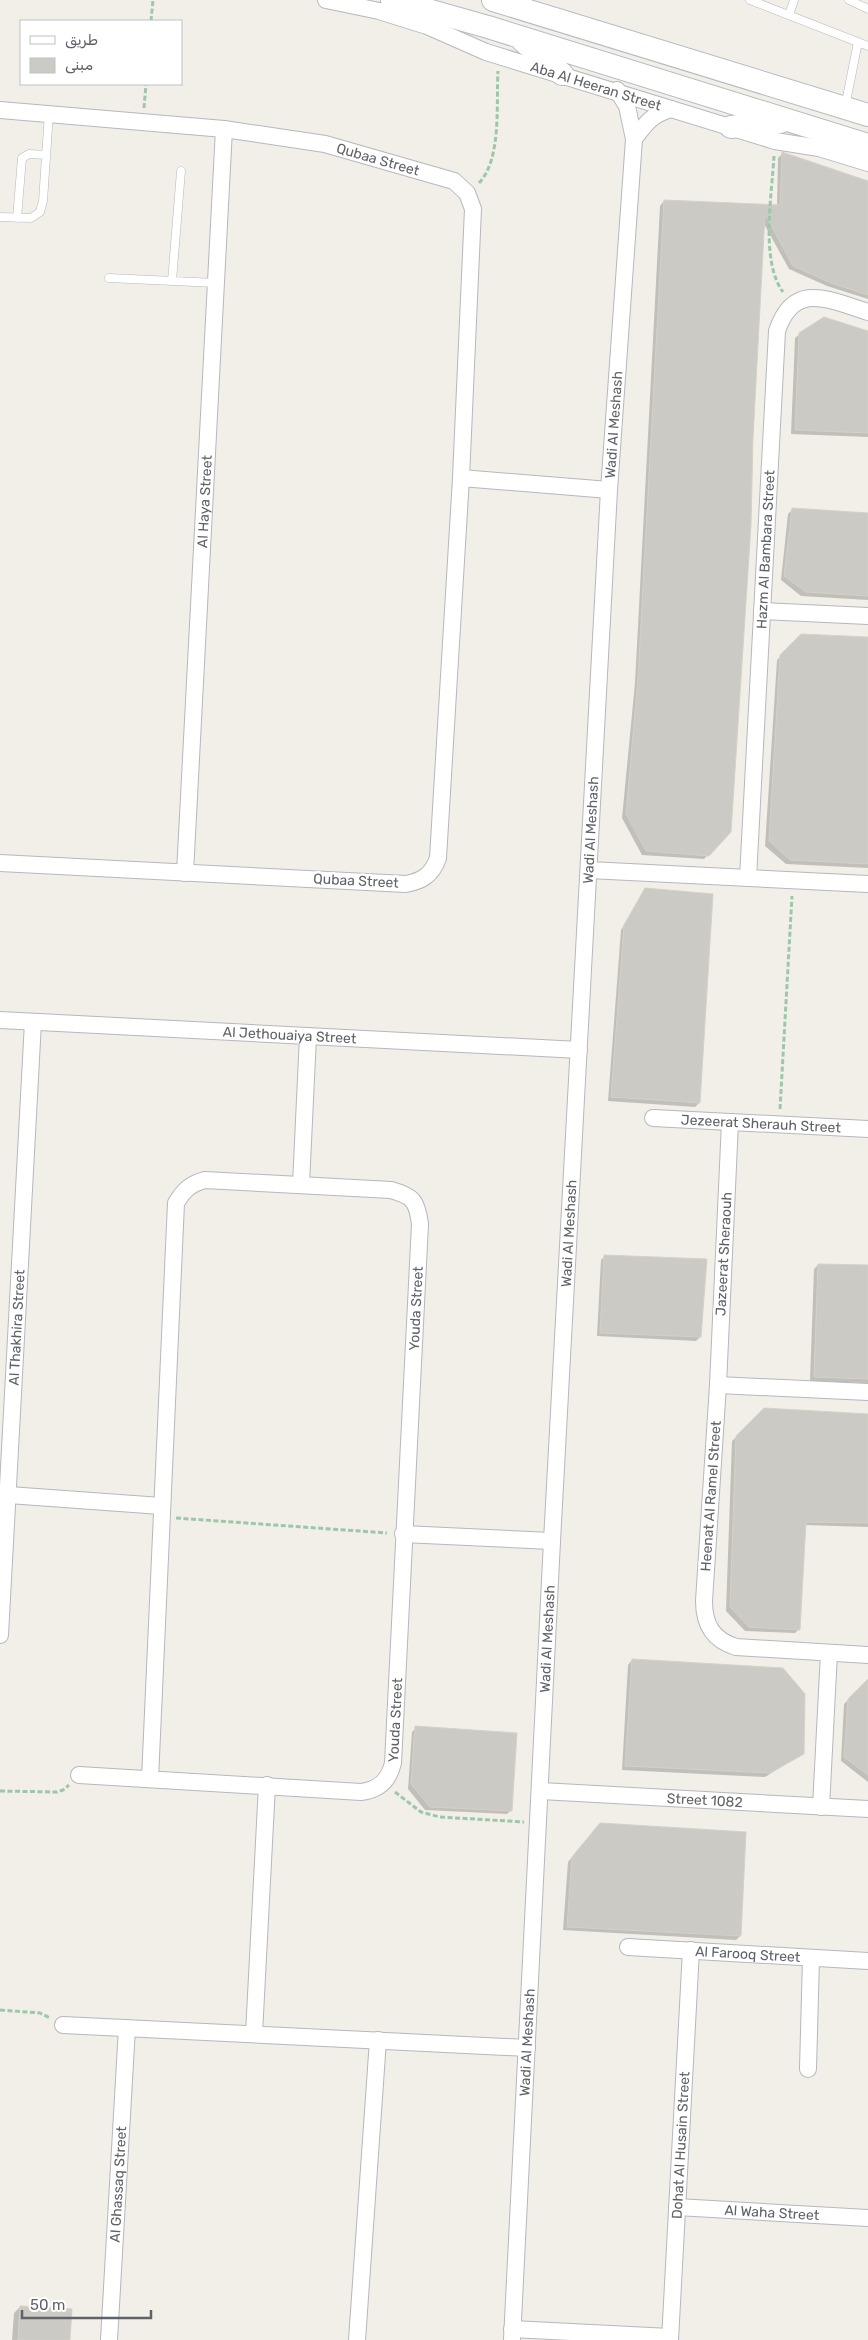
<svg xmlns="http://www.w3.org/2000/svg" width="868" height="2340" viewBox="0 0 868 2340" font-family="Rubik,'Noto Naskh Arabic',sans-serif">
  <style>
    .shadow { fill: #0003 }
    .building { fill: #cccac5; stroke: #d6d1c6 }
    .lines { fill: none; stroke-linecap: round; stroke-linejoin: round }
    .lane-casing { stroke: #b5b8bc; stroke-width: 9 }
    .street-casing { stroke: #b5b8bc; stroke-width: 18 }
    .secondary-casing { stroke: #b6babf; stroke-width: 24 }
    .path { stroke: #9cc7a9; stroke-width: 3; stroke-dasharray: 5 2.5; stroke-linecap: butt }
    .lane { stroke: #fff; stroke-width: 8 }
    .street { stroke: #fff; stroke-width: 16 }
    .secondary { stroke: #fff; stroke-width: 22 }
    .labels { text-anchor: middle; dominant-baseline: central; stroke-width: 5; stroke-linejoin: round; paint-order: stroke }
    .street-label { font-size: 14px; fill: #5f6368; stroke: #fff }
  </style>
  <rect width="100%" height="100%" fill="#f1efe8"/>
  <path class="shadow" d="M782,154L868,182V299L827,286L789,269L763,222L730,832L704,859L642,855L622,818L635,683L660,206L664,201L777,207L778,158Z
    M868,332V437L791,434L795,338L800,334Z
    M792,510L868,515V600L801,596L781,580L788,514Z
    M802,635L868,638V868L786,864L765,846L777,660Z
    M646,890L699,1103L695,1107L608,1101L621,930Z
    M605,1256L700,1337L696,1341L597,1336L601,1260Z
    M818,1265L868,1267V1383L810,1381L814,1269Z
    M765,1410L868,1415V1527L805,1525L799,1629L795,1633L745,1631L726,1611L732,1441Z
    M632,1660L802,1754L765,1777L622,1770L628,1665Z
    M868,1681V1782L841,1761L844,1704Z
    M416,1728L511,1810L507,1814L425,1810L408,1789L412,1732Z
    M596,1829L740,1936L736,1940L563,1930L568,1862Z
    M20,2307L69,2340H12L14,2313Z"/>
  <path class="building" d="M782,152L868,181V295L831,283L793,266L765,214L753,438L751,525L731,832L709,856L646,851L626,814L638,678L664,200L780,205Z
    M824,317L868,331V433L795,430L799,333Z
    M792,508L868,513V596L806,592L784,576Z
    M801,634L868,637V864L790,860L769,841L780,655Z
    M645,888L713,894L700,1103L611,1097L624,925Z
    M604,1255L707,1259L701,1337L600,1333Z
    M818,1264L868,1265V1379L814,1377Z
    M764,1408L868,1414V1523L806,1522L800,1630L749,1627L730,1607L736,1436Z
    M632,1659L783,1668L805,1694L804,1754L770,1773L625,1766Z
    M868,1679V1775L844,1757L848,1699Z
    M415,1726L517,1733L512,1811L430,1807L411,1784Z
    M600,1823L746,1832L741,1936L567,1927L572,1857Z
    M20,2306L72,2309L70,2340H18Z"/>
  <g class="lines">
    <defs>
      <path id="lane" d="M750,0L868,46
        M849,0L868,9
        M789,15L794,0
        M845,107L858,42
        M0,217L31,218L40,212L43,201L49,113
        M17,218L22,158L29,154L46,155
        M109,278L216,283
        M172,281L181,171"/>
      <g id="street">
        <path id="s1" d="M326,0L379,11L427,26L486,52L775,141L819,148L868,163"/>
        <path id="s2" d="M0,110L224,129L325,144L454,181L467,193L473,209L461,478L438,858C432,875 422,881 406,884L0,863"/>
        <path d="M634,139C647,122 650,116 671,109"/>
        <path d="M461,478L609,490"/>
        <path d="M762,611L868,616"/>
        <path d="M589,870L868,884"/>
        <path id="s3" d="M185,873L224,129"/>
        <path id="s4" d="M748,878L777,331C794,280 829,300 868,312"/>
        <path id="s5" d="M0,1020L579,1050"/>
        <path id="s6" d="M653,1118L868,1129"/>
        <path d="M730,1122L718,1385L704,1601C704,1625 713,1640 736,1647L868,1655"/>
        <path d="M301,1184L308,1036"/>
        <path d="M718,1385L868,1392"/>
        <path d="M9,1495L161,1506"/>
        <path d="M403,1534L552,1541"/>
        <path id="s7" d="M0,1635L33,1022"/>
        <path id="s8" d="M79,1775L361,1792C379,1790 389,1780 393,1763L420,1224C417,1201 413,1196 391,1190L205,1180C190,1184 184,1190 176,1203L150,1779"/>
        <path id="s9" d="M541,1791L868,1809"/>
        <path d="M821,1807L829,1653"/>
        <path id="s10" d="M628,1947L868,1961"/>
        <path d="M63,2025L527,2048"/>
        <path d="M254,2034L267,1785"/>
        <path d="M808,2069L811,1958"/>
        <path id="s11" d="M677,2207L868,2218"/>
        <path d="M512,2329L670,2337"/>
        <path id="s12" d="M109,2340L127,2028"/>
        <path d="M357,2340L378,2040"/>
        <path id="s13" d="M512,2340L552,1541L609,490L634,139L627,106L617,90"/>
        <path id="s14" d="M670,2340L691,1950"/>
      </g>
      <path id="secondary" d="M392,0L488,27L868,145
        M493,0L868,115
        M523,41L562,74
        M731,127L780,122"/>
    </defs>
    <use href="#lane" class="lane-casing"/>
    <use href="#street" class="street-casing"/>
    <use href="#secondary" class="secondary-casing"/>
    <path class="path" d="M151,21L153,0
      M144,108L146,84
      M774,156C772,194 760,261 783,292
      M479,183C502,159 496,103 498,71
      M780,1109L792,896
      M176,1518L387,1533
      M0,1791L57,1792L63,1790L69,1785
      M395,1792L421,1812L440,1817L524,1822
      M0,2010L40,2013L50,2018"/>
    <use href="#lane" class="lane"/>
    <use href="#street" class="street"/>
    <use href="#secondary" class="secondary"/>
  </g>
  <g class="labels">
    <g class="street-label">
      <text stroke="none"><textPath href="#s1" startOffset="284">Aba Al Heeran Street</textPath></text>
      <text stroke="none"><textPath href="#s2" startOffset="382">Qubaa Street</textPath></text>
      <text stroke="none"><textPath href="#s13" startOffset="1918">Wadi Al Meshash</textPath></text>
      <text stroke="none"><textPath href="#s3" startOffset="372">Al Haya Street</textPath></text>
      <text stroke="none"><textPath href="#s4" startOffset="329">Hazm Al Bambara Street</textPath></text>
      <text stroke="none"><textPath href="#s13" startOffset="1512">Wadi Al Meshash</textPath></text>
      <text transform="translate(356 881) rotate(3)">Qubaa Street</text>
      <text stroke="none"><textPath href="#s5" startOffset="290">Al Jethouaiya Street</textPath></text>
      <text stroke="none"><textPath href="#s6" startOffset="108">Jezeerat Sherauh Street</textPath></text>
      <text stroke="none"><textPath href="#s13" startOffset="1108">Wadi Al Meshash</textPath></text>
      <text transform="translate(724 1254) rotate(-87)">Jazeerat Sheraouh</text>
      <text stroke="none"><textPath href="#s8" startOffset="784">Youda Street</textPath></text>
      <text stroke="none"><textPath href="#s7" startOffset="308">Al Thakhira Street</textPath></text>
      <text transform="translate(711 1496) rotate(-86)">Heenat Al Ramel Street</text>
      <text stroke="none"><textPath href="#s13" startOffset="702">Wadi Al Meshash</textPath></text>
      <text stroke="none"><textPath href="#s8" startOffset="372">Youda Street</textPath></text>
      <text stroke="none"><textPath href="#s9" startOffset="164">Street 1082</textPath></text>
      <text stroke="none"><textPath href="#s10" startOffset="120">Al Farooq Street</textPath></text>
      <text stroke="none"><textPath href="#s13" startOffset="298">Wadi Al Meshash</textPath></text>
      <text stroke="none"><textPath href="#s14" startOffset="195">Dohat Al Husain Street</textPath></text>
      <text stroke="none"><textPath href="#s12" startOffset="156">Al Ghassaq Street</textPath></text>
      <text stroke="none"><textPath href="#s11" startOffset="95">Al Waha Street</textPath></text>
    </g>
  </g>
  <rect x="20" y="20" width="162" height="65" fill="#ffffff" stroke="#bfc1c3"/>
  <rect x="30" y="36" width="25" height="8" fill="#ffffff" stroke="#bfc1c3"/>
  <text x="65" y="45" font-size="15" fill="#5f6368">طريق</text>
  <rect x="30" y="58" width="25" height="15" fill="#cccac5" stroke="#bfc1c3"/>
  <text x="65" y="70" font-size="15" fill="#5f6368">مبنى</text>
  <path d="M22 2310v8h129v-8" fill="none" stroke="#5f6368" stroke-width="2.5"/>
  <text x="30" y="2310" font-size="15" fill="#5f6368" stroke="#ffffff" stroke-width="4" paint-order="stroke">50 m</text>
</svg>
